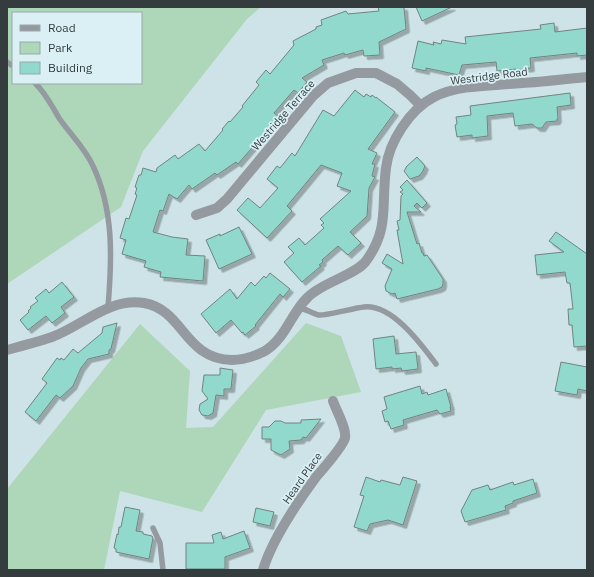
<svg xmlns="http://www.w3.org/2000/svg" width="594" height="577" viewBox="0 0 594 577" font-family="'IBM Plex Sans',sans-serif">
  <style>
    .green { fill: #aed6b8; fill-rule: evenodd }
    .building { fill: #91d9cc; stroke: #708480; filter: url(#shadow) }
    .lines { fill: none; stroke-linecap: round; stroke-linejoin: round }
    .service { stroke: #949a9f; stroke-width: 5.5 }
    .minor { stroke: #949a9f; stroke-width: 10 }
    .labels { text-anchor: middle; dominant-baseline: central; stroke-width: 3.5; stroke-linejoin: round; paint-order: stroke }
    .street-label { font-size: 11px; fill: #343c3e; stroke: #daf0f5 }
  </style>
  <defs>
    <filter id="shadow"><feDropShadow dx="3.5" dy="3.5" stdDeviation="0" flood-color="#0004"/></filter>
  </defs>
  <rect width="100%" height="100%" fill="#cde3e7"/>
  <path class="green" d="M7,7H261L247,19L143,151L121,207L7,284ZM13,13H141V83H13Z
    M306,323L341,336L361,392L266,410L202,512L120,491L104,570H7V489L140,324L190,371L186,428L213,427Z"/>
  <path class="building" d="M378,7H404L406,29L379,42L380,55L364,56L363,50L345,55L344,53L322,60L324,65L302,78L307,82L298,93L294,90L274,113L279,117L238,164L236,162L217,175L215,173L192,189L189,185L177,199L169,194L163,211L160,210L153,232L172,237L188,239L186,255L205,256L203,281L160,277L161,272L144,267L146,261L122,254L126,240L120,238L126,218L129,219L137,195L135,194L137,188L135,187L139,175H141L143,168L156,172L157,168L175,155L178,159L199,144L205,151L223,130L222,129L229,121L230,122L243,107L242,106L259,85L256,82L266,70L270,74L294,45L293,41L316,29V27L322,25L321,20L346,11L348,14L379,11Z
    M416,7H452L422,21Z
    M554,23L555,32L587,28V55L577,56V53L530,58L531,68L516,70V69L497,71L496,62L462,65L459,75L426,68V71L412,68L418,41L434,45L433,42L441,44L442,40L466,44L465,37L541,29L540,25Z
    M355,90L364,97L366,94L371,97L372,95L376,98V97L395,112L368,149L377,153L372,164H375L372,176L375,177L369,188L367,216L350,232L361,243L348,255L338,246L322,260L323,262L319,265L321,266L302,282L284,262L294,253L288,247L299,238L305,245L324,228L321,225L324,223L320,219L351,191L337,186L342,173L321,165L287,206L292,211L267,238L237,210L248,198L260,208L278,188L267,179L277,166L280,168L292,153L295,156L323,110L334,116Z
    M570,93L571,105L557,107L558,119H557V121L546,122L542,128H537L532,124L515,126L513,113L487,116L488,136L472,138V135L457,137L455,125L457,124L456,117L471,115L470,106Z
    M417,157L425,166L423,171L419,176L410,179L404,171L406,168V167Z
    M407,180L427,203L422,208L417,203L414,206L421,212H407L417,244L419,243L422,253H423L424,256L427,255L443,279V284L442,287L438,289L397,299L395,293L392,294L386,291L385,286L392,269L382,263L387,254L403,264L397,230H399L397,221L400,220L401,196L403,194L400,192L403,190L400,187Z
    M239,227L252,254L219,269L206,240L220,234V236Z
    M556,232L587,254V346L574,347L572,325H569L568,309H573L570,283H567L565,272L537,275L535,255L564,252L549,241Z
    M270,273L290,289L283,297L280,294L255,325L256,326L245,335L243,332L242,333L231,320L216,333L201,314L230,289L237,299L251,282L255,286L264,276L266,278Z
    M62,282L74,297L61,307L65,313L52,323L46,316L28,330L20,320L29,312L28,311L31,308L30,307L38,301L35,298L46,289L49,293Z
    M117,323L111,349L109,350V354L88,359L81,368L73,386L60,398L56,395L36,421L25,412L47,383L42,379L57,358L60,360L61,358L64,360L73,349L78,353L102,333L103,327Z
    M394,336L396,354L416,352L418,369L402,371L401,368L392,369V367L376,369L373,339Z
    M561,362L587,367V391L578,389L577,395L555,391Z
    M220,368L233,370L231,389H224V396L216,395L213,413L208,416L202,415L199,410L200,404L208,399L202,391L204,375H220Z
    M420,386L422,394L427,392L428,395L446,389L451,407H450L451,411L440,414L437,410L403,420L404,425L391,429L388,421L385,422L382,411L387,409L384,397Z
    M321,419L306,438L303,437L301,440L289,441L290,449L281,455L271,450V439H262V427H269L275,421H281L285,423H301V420Z
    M366,477L380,482L381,480L400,485L403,477L417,481L403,525L388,520L370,524L367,531L354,527L364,496L360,495Z
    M533,479L537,493L513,501V503L505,506L506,510L465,522L461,511L472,490L488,485L490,490L513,482L514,485Z
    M125,507L140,510L136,531L143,532V534L152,536L153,538L149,559L116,552V549L114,548L117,534L118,535L119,527H121Z
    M256,508L274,512L270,526L253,522Z
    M244,531L250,548L225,557V569H186V543H214L212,535L221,532L223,539Z"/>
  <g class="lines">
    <path class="service" d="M7,62L13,66
      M35,83C47,95 51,105 59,118C70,134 85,148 93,166C114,210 112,259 108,307
      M298,307C305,309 312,313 318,315C325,316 354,308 364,307C392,304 421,344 436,364
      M153,528L160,543L163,570"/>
    <path class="minor" d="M196,215L217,208L227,199L313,96L328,83L356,73H376L397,84L410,95L421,106
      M7,350C22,346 37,342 52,337C82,326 110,297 144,303C184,310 184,359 232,360C243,360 255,356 265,351C286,338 291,313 308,297C323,282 356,275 366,261C390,229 381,204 386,168C389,142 410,109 434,97C460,84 493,86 522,83C543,82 565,79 587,77
      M263,570C272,539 297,503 316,477C323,469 343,446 345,438C347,429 336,410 333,401"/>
  </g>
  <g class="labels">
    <g class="street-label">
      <text transform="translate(489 76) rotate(-7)">Westridge Road</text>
      <text transform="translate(283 115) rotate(-49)">Westridge Terrace</text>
      <text transform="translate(302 478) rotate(-55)">Heard Place</text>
    </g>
  </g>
  <rect width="594" height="577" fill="none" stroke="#343c3e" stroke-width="16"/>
  <rect x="12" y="12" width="130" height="72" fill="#daf0f5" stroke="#98a8ac"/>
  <rect x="20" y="25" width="20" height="6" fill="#949a9f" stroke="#98a8ac"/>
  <text x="48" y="32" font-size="12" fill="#343c3e">Road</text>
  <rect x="20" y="42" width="20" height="12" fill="#aed6b8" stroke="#98a8ac"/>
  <text x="48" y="52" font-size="12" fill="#343c3e">Park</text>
  <rect x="20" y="62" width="20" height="12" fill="#91d9cc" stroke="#98a8ac"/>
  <text x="48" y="72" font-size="12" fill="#343c3e">Building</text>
</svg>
